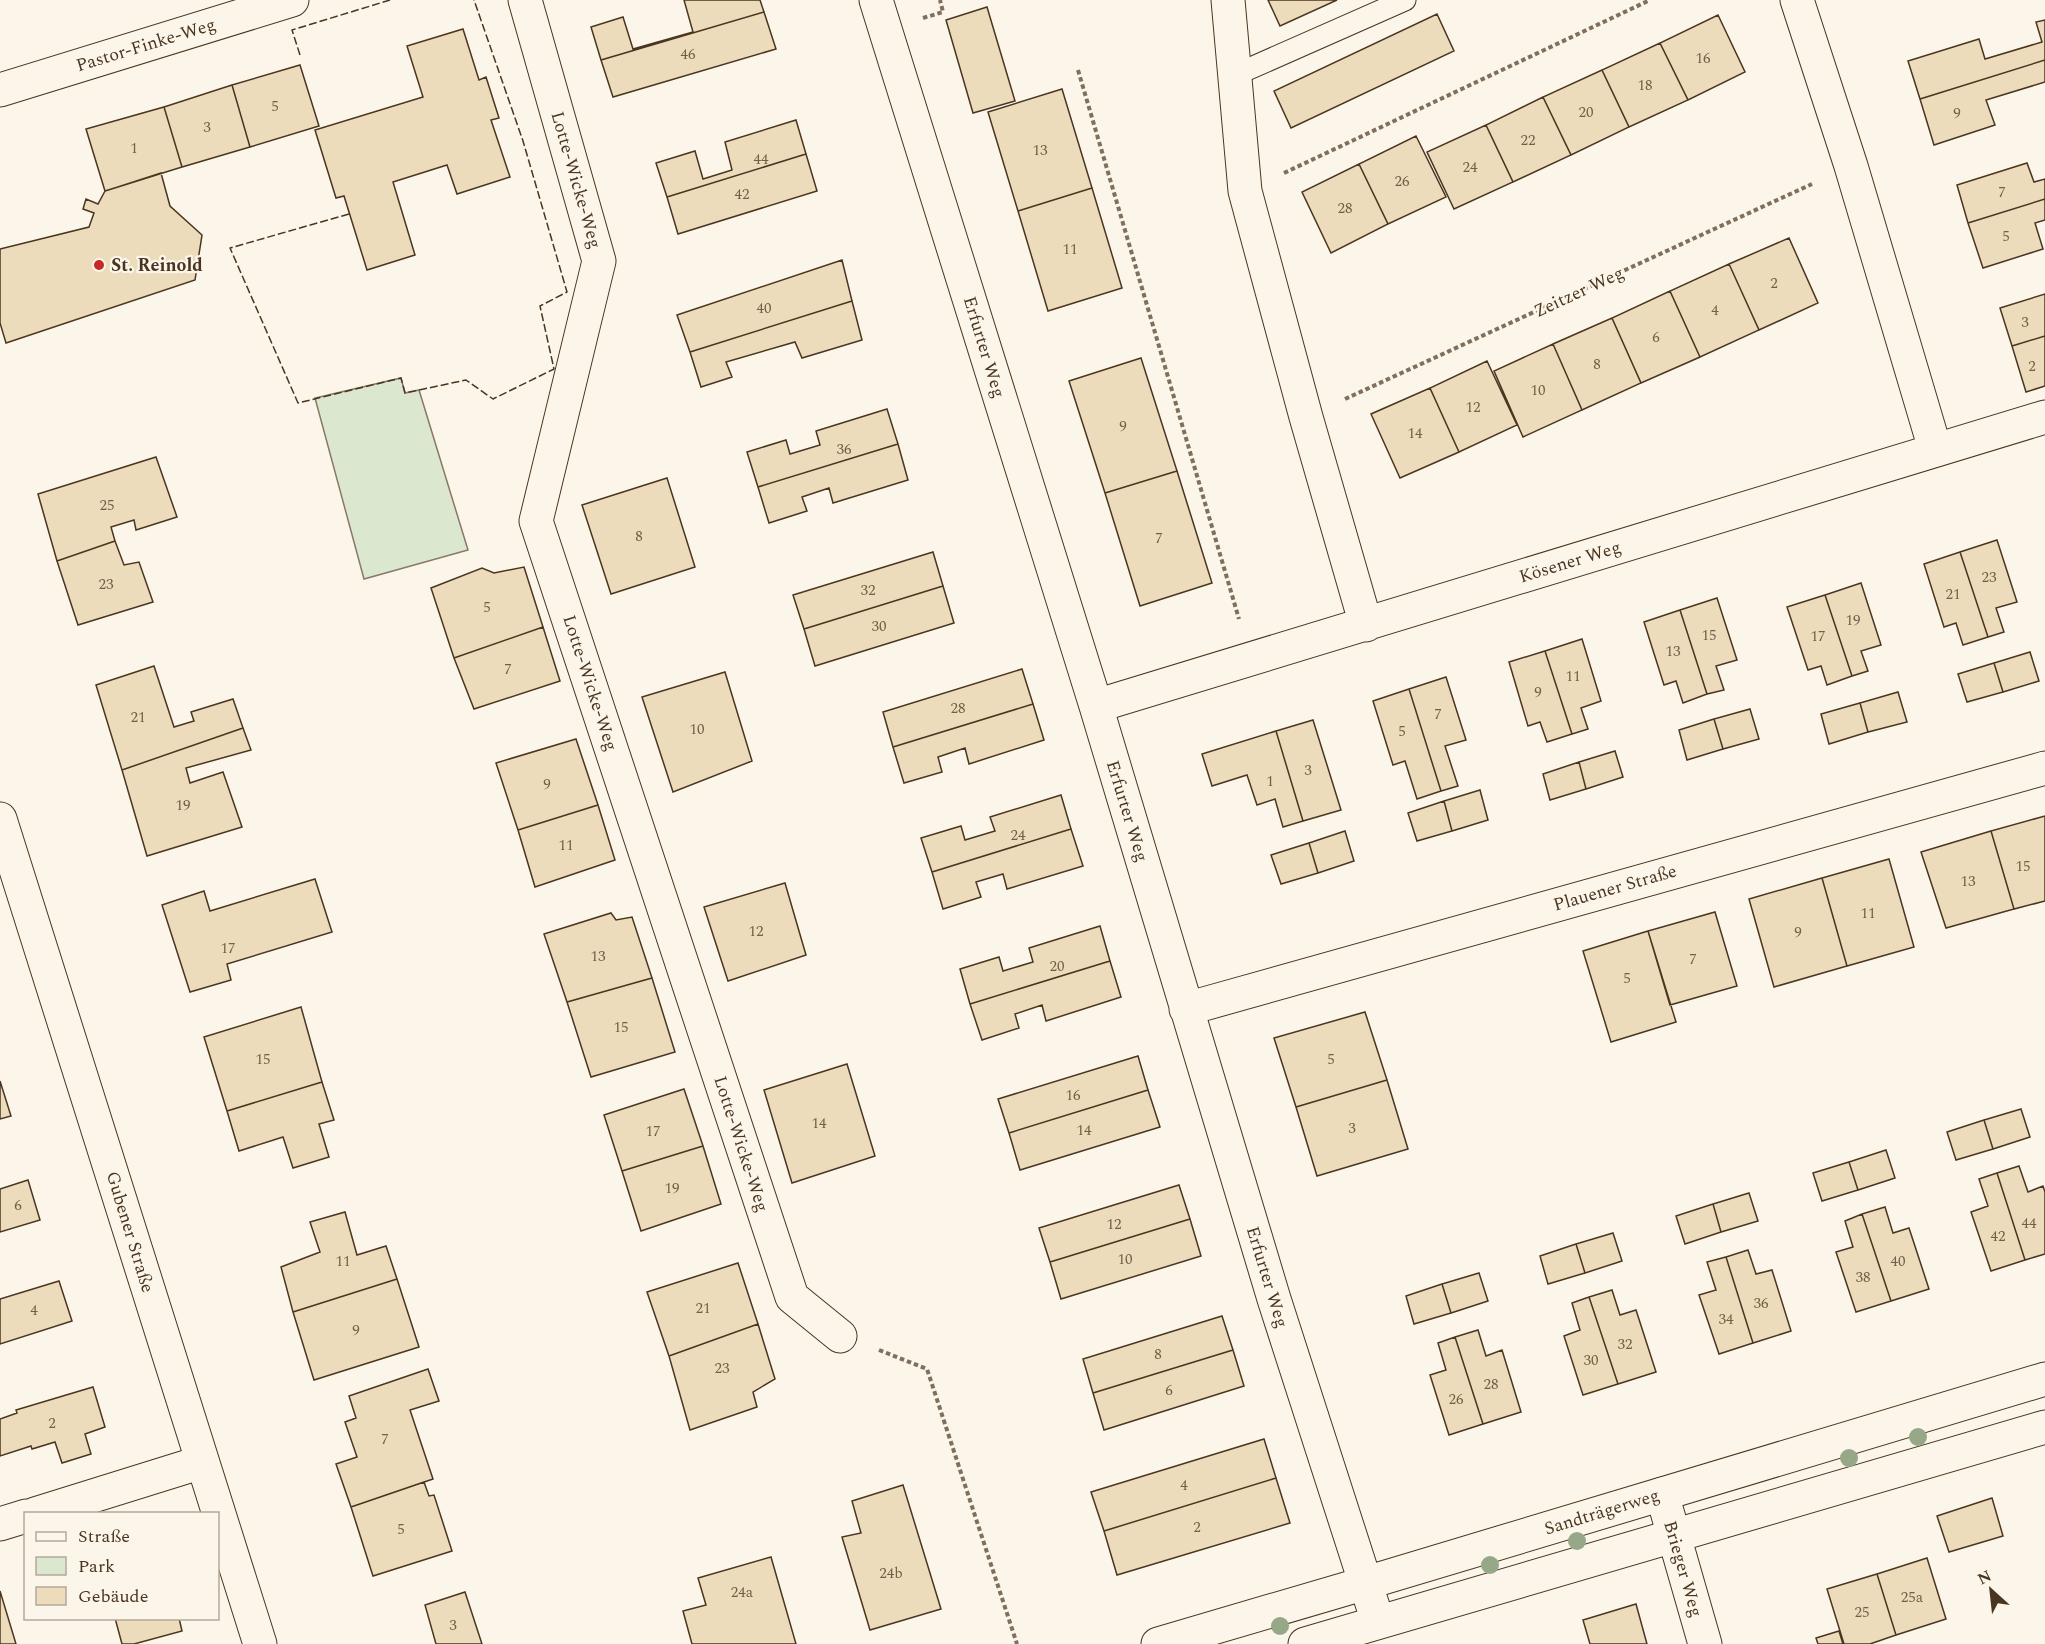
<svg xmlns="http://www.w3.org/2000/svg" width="2045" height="1644" viewBox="0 0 2045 1644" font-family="Spectral,serif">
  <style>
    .green { fill: #dce7d0; stroke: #887966; stroke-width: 1.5 }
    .building { fill: #ecdcbc; stroke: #4a3520; stroke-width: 1.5 }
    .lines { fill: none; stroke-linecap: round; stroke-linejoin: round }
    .service-casing { stroke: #4a3520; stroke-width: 23 }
    .minor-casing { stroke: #4a3520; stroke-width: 35 }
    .tertiary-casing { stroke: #4a3520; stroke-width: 35 }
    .secondary-casing { stroke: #4a3520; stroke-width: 35 }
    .path { stroke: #7f6f5c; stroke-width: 4; stroke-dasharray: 4.5 3; stroke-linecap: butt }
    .service { stroke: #fbf6e9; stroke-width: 21 }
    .minor { stroke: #fbf6e9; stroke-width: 33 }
    .tertiary { stroke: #fbf6e9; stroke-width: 33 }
    .secondary { stroke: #fbf6e9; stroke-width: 33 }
    .fence { stroke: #4a3520; stroke-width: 1.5; stroke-dasharray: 8 3; stroke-linecap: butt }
    .tree { fill: #96a887 }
    .poi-dot { fill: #c62828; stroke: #fbf6e9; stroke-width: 2 }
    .labels { text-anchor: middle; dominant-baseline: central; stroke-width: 4.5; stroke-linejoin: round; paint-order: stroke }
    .number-label { font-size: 15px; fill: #725f47 }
    .street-label { font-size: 18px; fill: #4a3520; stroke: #fbf6e9 }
    .poi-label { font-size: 18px; font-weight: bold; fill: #4a3520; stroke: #fbf6e9; text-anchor: start }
  </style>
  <rect width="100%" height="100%" fill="#fbf6e9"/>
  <path class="green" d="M401,378L405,393L419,390L468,550L364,579L315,398Z"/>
  <path class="building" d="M684,0H760L764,12L601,60L591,27L623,17L633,49L693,32Z
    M1268,0H1337L1280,26Z
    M987,7L1015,101L973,113L946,20Z
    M764,12L776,49L613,97L601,60Z
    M1437,14L1454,51L1291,128L1274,91Z
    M1718,15L1745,72L1688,100L1660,43Z
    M2045,20V60L1920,99L1908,61L1979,39L1985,59L2042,42L2036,22Z
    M463,29L479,80L486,77L499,118L491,120L510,177L457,194L447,165L393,182L415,255L367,270L344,196L336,198L315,130L423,97L407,46Z
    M1660,43L1688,100L1629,127L1602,70Z
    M2045,60V82L1986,100L1995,125L1934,145L1920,99Z
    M300,65L319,126L250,147L232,85Z
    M1602,70L1629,127L1571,155L1543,97Z
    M232,85L250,147L182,167L164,107Z
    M1062,89L1092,188L1018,211L988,112Z
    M1543,97L1571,155L1513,182L1486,125Z
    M164,107L182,167L105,191L86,129Z
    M796,120L806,154L667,197L656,163L695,151L703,179L732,170L725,142Z
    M1486,125L1513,182L1454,209L1427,152Z
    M1416,136L1446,197L1388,224L1359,164Z
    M806,154L817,191L678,234L667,197Z
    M2027,163L2034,182L2045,179V199L1968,223L1957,185Z
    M1359,164L1388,224L1331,253L1302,192Z
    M161,173L170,206L202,235L195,280L6,343L0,323V249L89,227L94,213L83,209L86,199L98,204L105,191Z
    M1092,188L1122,288L1048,311L1018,211Z
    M2045,199V220L2035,223L2043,249L1983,268L1968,223Z
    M1789,238L1818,303L1759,330L1729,264Z
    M842,260L852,301L690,352L677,315Z
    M1729,264L1759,330L1700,357L1670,291Z
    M1670,291L1700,357L1641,383L1612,318Z
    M2045,294V336L2012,346L2000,308Z
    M852,301L862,340L802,358L795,342L726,362L732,377L701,387L690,352Z
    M1612,318L1641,383L1582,410L1553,344Z
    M2045,336V386L2026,392L2012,346Z
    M1553,344L1582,410L1523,437L1494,371Z
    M1141,358L1177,471L1105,493L1069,381Z
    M1487,361L1517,425L1459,452L1430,388Z
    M1430,388L1459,452L1400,478L1371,414Z
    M887,409L898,444L758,487L747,452L786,440L790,454L820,445L816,431Z
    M898,444L908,480L833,503L829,488L802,497L807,511L769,523L758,487Z
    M156,457L177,517L136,530L134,520L111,527L115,541L57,561L38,494Z
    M1177,471L1212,583L1140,606L1105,493Z
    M667,478L695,567L611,594L582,505Z
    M1997,540L2017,602L1996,608L2004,632L1988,637L1960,552Z
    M115,541L124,565L139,562L153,602L78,625L57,561Z
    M933,552L943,586L804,629L793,595Z
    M1960,552L1988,637L1963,645L1956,623L1944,627L1924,564Z
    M524,567L543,627L454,658L431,588L482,568L494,573Z
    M1861,583L1881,645L1861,651L1868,671L1852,676L1825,595Z
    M943,586L954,623L815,666L804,629Z
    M1825,595L1852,676L1827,685L1821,666L1808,670L1787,607Z
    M1717,598L1737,660L1716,666L1724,690L1707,694L1680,610Z
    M1680,610L1707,694L1683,703L1676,681L1664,685L1644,622Z
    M543,627L560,681L474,709L454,658Z
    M1582,639L1601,701L1581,708L1588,729L1572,734L1545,651Z
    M1545,651L1572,734L1547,742L1540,722L1528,726L1509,662Z
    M2030,652L2039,681L2003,692L1994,663Z
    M1994,663L2003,692L1967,702L1958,674Z
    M154,666L174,727L194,721L191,712L233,699L243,728L122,770L96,685Z
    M1022,669L1033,704L893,747L883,712Z
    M725,672L752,761L673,792L642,697Z
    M1446,677L1466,740L1445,746L1458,786L1441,791L1409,689Z
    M1409,689L1441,791L1417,799L1405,761L1393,765L1373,701Z
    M1898,692L1907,722L1868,732L1860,703Z
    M1860,703L1868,732L1829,744L1821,714Z
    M1033,704L1044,740L969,764L965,748L938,757L942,772L904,783L893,747Z
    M1750,709L1759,739L1723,749L1714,719Z
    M1714,719L1723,749L1687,760L1679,730Z
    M1313,720L1341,810L1303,821L1276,731Z
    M243,728L251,750L186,768L190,783L223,772L242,827L147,856L122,770Z
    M1276,731L1303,821L1283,827L1275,799L1257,805L1247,775L1212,786L1202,754Z
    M576,739L598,805L518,830L496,763Z
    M1615,751L1623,777L1586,789L1579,762Z
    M1579,762L1586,789L1550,800L1543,774Z
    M1480,790L1488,820L1452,831L1444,801Z
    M1061,795L1071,829L932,872L921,838L961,826L965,840L995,831L990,817Z
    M1444,801L1452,831L1417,841L1408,813Z
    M598,805L615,860L535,887L518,830Z
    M2045,816V901L2014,909L1991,831Z
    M1071,829L1083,866L1007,889L1003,874L976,882L981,897L943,909L932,872Z
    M1345,831L1354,861L1318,873L1309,843Z
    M1991,831L2014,909L1946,928L1921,852Z
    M1309,843L1318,873L1281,884L1271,855Z
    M1889,859L1914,947L1847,966L1822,878Z
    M1822,878L1847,966L1774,987L1749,899Z
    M315,879L332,932L227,964L231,980L190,992L162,905L204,891L210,911Z
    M785,883L806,955L728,981L704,907Z
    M1715,912L1737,986L1670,1005L1648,931Z
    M611,913L616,920L632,917L652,978L567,1002L544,934Z
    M1100,926L1110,961L970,1004L960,969L999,957L1003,971L1033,962L1029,948Z
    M1648,931L1676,1022L1611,1042L1583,951Z
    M1110,961L1121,997L1046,1021L1042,1005L1015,1014L1019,1028L982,1040L970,1004Z
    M652,978L675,1052L591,1077L567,1002Z
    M301,1007L322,1082L227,1111L204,1037Z
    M1365,1012L1387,1080L1296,1107L1274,1038Z
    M1138,1056L1148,1090L1009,1133L998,1099Z
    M847,1064L875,1156L792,1183L764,1090Z
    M1387,1080L1408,1149L1317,1176L1296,1107Z
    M0,1081L11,1116L0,1119Z
    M322,1082L334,1120L319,1124L329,1157L293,1168L283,1137L239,1151L227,1111Z
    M684,1089L703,1146L622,1171L604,1115Z
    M1148,1090L1160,1127L1020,1170L1009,1133Z
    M2021,1109L2030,1137L1993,1149L1984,1120Z
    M1984,1120L1993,1149L1956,1160L1947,1132Z
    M703,1146L721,1204L641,1231L622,1171Z
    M1886,1150L1895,1178L1858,1190L1849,1162Z
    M1849,1162L1858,1190L1822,1201L1813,1173Z
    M2019,1166L2028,1192L2043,1186L2045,1192V1254L2025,1260L1997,1173Z
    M1997,1173L2025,1260L1991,1271L1971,1212L1988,1206L1979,1179Z
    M28,1180L40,1220L0,1232V1189Z
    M1179,1185L1190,1219L1050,1262L1039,1228Z
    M1749,1193L1758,1221L1721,1232L1713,1204Z
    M1713,1204L1721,1232L1685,1244L1676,1216Z
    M1885,1207L1893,1233L1909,1228L1929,1289L1891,1301L1862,1214Z
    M345,1212L357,1255L386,1246L397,1279L293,1312L281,1267L320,1252L310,1222Z
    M1862,1214L1891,1301L1856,1312L1836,1252L1853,1247L1845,1221Z
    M1190,1219L1201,1256L1061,1299L1050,1262Z
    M1613,1233L1622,1261L1585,1273L1576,1244Z
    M1576,1244L1585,1273L1548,1284L1540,1256Z
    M1748,1250L1756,1274L1772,1270L1791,1331L1753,1343L1726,1257Z
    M1726,1257L1753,1343L1719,1354L1699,1295L1716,1290L1707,1262Z
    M738,1263L758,1324L669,1356L647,1292Z
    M1479,1273L1488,1301L1451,1313L1442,1284Z
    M397,1279L419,1347L314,1380L293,1312Z
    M59,1281L72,1321L0,1344V1299Z
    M1442,1284L1451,1313L1414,1324L1406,1296Z
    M1612,1290L1620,1315L1636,1310L1656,1372L1618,1384L1589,1297Z
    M1589,1297L1618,1384L1583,1395L1564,1336L1580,1330L1572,1303Z
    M1222,1316L1233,1350L1093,1393L1083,1359Z
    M758,1324L775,1379L753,1392L757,1407L690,1430L669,1356Z
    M1478,1330L1486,1356L1502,1350L1521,1412L1483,1424L1455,1337Z
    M1455,1337L1483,1424L1449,1435L1430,1375L1446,1370L1438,1343Z
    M1233,1350L1244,1386L1104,1430L1093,1393Z
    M428,1369L439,1401L410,1410L433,1479L351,1507L336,1464L357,1457L345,1422L356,1418L349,1396Z
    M93,1387L105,1427L85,1434L91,1454L62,1463L55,1442L32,1449L31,1446L0,1456V1419L17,1413L16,1410Z
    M1264,1439L1276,1478L1104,1531L1091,1492Z
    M1276,1478L1290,1523L1117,1575L1104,1531Z
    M424,1482L429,1496L434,1495L452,1551L373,1576L351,1507Z
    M903,1485L941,1609L870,1630L842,1537L861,1533L852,1501Z
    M1992,1498L2003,1536L1949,1552L1937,1516Z
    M771,1557L796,1644H692L683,1611L706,1605L698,1578Z
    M1927,1558L1946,1619L1896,1635L1877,1574Z
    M1877,1574L1896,1635L1870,1644H1844L1827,1589Z
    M0,1591L16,1644H0Z
    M465,1592L482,1644H436L425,1605Z
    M1636,1604L1647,1644H1590L1583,1620Z
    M115,1618H179L182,1631L134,1644H122Z
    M1839,1631L1843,1644H1818L1816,1638Z"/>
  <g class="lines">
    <defs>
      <path id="service" d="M1235,75L1405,0"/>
      <path id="minor" d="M525,0L599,261L536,521L792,1297L840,1336
        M876,0L1096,706L1274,1299L1378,1622
        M1228,0L1245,191L1306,417L1366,625
        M1797,0L1851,166L1935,449
        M0,90L292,0
        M1096,706L2045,417
        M1186,1009L2045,768
        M1662,1494L1705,1644
        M35,1514L202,1462
        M0,1524L26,1516"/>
      <path id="tertiary" d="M0,819L260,1644"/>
      <path id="secondary" d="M1158,1644L1366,1583L2045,1379
        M1305,1644L2045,1427"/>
    </defs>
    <use href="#service" class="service-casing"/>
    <use href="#minor" class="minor-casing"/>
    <use href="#tertiary" class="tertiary-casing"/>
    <use href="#secondary" class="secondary-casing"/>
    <path class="path" d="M923,18L943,12L940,0
      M1078,70L1239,619
      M1284,173L1650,0
      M1345,399L1812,184
      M879,1350L927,1369L1017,1644"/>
    <use href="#service" class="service"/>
    <use href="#minor" class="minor"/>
    <use href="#tertiary" class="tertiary"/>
    <use href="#secondary" class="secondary"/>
    <path class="fence" d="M300,55L292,30L390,0
      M349,214L230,248L298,403L401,378L405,393L466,380L493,399L554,369L540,306L567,292L523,141L474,0"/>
  </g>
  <g class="tree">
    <circle cx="1918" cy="1437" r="9"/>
    <circle cx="1849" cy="1458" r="9"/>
    <circle cx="1577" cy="1541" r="9"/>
    <circle cx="1490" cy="1565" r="9"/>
    <circle cx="1280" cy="1626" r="9"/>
  </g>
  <circle class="poi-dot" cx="99" cy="265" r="6"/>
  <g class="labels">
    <g class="number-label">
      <text x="688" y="54">46</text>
      <text x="1703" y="58">16</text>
      <text x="1645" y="85">18</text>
      <text x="275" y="106">5</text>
      <text x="1586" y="112">20</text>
      <text x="1957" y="113">9</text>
      <text x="207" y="127">3</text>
      <text x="1528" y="140">22</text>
      <text x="134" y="148">1</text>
      <text x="1040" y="150">13</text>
      <text x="761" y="159">44</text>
      <text x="1470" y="167">24</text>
      <text x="1402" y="181">26</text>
      <text x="2002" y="192">7</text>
      <text x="742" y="194">42</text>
      <text x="1345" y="208">28</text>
      <text x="2006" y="236">5</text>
      <text x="1070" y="249">11</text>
      <text x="1774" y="283">2</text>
      <text x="764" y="308">40</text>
      <text x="1715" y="310">4</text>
      <text x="2025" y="322">3</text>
      <text x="1656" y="337">6</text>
      <text x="1597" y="364">8</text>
      <text x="2032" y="366">2</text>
      <text x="1538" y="390">10</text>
      <text x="1473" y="407">12</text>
      <text x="1123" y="426">9</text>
      <text x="1415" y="433">14</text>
      <text x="844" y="449">36</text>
      <text x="107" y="505">25</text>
      <text x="639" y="536">8</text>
      <text x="1159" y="538">7</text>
      <text x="1989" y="577">23</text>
      <text x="106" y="584">23</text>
      <text x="868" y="590">32</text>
      <text x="1953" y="594">21</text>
      <text x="487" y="607">5</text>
      <text x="1853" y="620">19</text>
      <text x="879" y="626">30</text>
      <text x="1709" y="635">15</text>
      <text x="1818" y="636">17</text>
      <text x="1673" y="651">13</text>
      <text x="508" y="669">7</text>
      <text x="1573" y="676">11</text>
      <text x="1538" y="692">9</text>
      <text x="958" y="708">28</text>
      <text x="1438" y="714">7</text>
      <text x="138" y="717">21</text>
      <text x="697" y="729">10</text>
      <text x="1402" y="731">5</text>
      <text x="1308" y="770">3</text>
      <text x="1270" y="781">1</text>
      <text x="547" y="784">9</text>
      <text x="183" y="805">19</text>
      <text x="1018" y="835">24</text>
      <text x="566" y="845">11</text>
      <text x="2023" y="866">15</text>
      <text x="1968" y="881">13</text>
      <text x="1868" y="913">11</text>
      <text x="756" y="931">12</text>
      <text x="1798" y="932">9</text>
      <text x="228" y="948">17</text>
      <text x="598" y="956">13</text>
      <text x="1693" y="959">7</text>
      <text x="1057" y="966">20</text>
      <text x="1627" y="978">5</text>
      <text x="621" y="1027">15</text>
      <text x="263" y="1059">15</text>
      <text x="1331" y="1059">5</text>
      <text x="1073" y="1095">16</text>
      <text x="819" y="1123">14</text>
      <text x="1352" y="1128">3</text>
      <text x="1084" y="1130">14</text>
      <text x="653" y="1131">17</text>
      <text x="672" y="1188">19</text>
      <text x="18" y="1205">6</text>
      <text x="2029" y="1223">44</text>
      <text x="1114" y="1224">12</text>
      <text x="1998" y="1236">42</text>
      <text x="1125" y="1259">10</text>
      <text x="343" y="1261">11</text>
      <text x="1898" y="1261">40</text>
      <text x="1863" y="1277">38</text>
      <text x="1761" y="1303">36</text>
      <text x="703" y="1308">21</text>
      <text x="34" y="1310">4</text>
      <text x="1726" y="1319">34</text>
      <text x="356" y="1330">9</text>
      <text x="1625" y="1344">32</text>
      <text x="1158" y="1354">8</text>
      <text x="1591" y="1360">30</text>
      <text x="722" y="1368">23</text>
      <text x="1491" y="1384">28</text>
      <text x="1169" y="1390">6</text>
      <text x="1456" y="1399">26</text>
      <text x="52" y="1423">2</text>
      <text x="385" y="1439">7</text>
      <text x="1184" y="1485">4</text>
      <text x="1197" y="1527">2</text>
      <text x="401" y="1529">5</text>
      <text x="891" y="1573">24b</text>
      <text x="742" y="1592">24a</text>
      <text x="1912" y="1597">25a</text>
      <text x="1862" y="1612">25</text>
      <text x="453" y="1625">3</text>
    </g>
    <g class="street-label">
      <text transform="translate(146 45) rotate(-17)">Pastor-Finke-Weg</text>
      <text transform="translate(576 180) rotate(74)">Lotte-Wicke-Weg</text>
      <text transform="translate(1579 292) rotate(-25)">Zeitzer Weg</text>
      <text transform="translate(984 347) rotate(73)">Erfurter Weg</text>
      <text transform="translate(1570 562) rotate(-17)">Kösener Weg</text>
      <text transform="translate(590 683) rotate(72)">Lotte-Wicke-Weg</text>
      <text transform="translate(1127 811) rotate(73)">Erfurter Weg</text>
      <text transform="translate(1615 888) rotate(-16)">Plauener Straße</text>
      <text transform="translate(741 1144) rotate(72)">Lotte-Wicke-Weg</text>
      <text transform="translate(130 1232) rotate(73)">Gubener Straße</text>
      <text transform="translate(1267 1277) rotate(73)">Erfurter Weg</text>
      <text transform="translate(1602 1512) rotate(-17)">Sandträgerweg</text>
      <text transform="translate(1683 1569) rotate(74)">Brieger Weg</text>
    </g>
    <g class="poi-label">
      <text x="111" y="265">St. Reinold</text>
    </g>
  </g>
  <rect x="24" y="1512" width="195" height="108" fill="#fbf6e9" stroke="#b4a999" stroke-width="1.5"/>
  <rect x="36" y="1532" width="30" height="9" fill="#fbf6e9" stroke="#b4a999" stroke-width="1.5"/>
  <text x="78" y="1542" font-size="18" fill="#4a3520">Straße</text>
  <rect x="36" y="1557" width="30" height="18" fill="#dce7d0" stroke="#b4a999" stroke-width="1.5"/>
  <text x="78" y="1572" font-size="18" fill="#4a3520">Park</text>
  <rect x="36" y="1587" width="30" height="18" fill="#ecdcbc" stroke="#b4a999" stroke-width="1.5"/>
  <text x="78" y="1602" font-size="18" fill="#4a3520">Gebäude</text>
  <g transform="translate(1991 1590) rotate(333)" stroke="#fbf6e9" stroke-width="4.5" paint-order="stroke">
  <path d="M0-4.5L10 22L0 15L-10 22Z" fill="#4a3520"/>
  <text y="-9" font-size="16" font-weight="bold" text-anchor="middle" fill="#4a3520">N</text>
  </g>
</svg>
